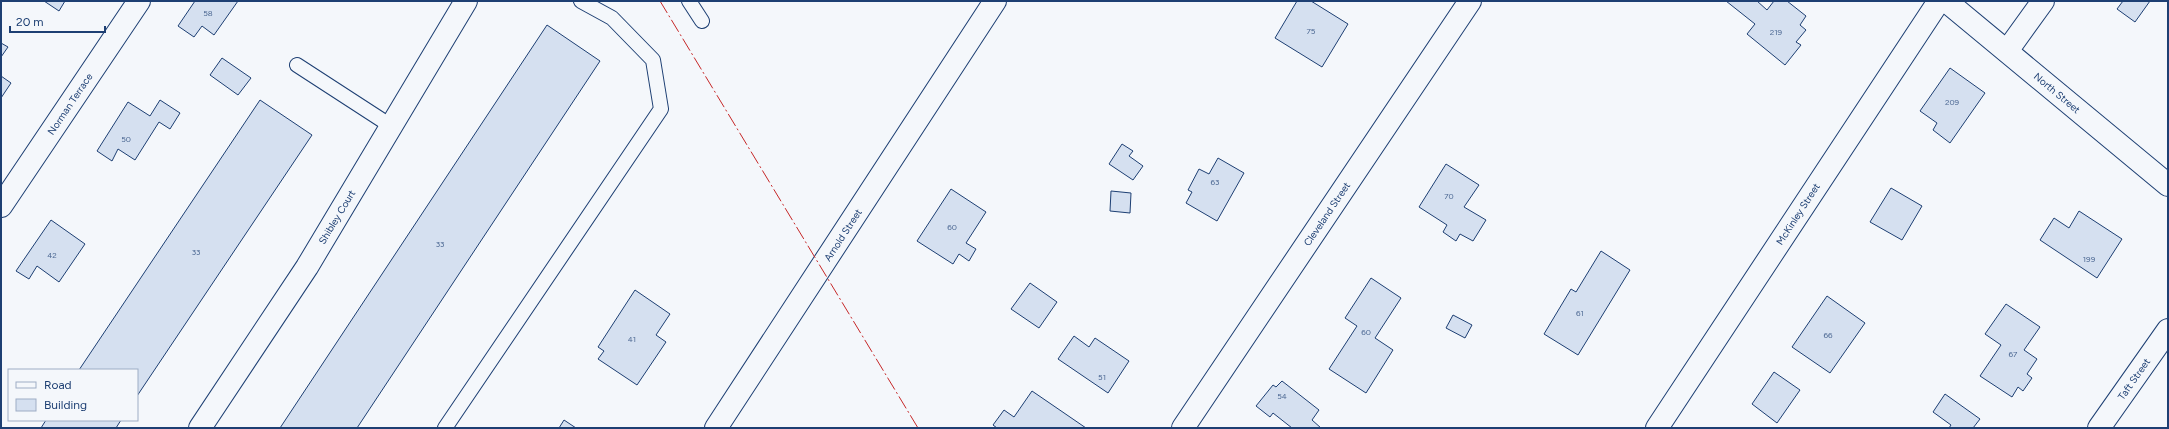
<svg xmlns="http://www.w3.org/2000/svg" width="2169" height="429" viewBox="0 0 2169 429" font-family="Figtree,sans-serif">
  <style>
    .building { fill: #d5e0f0; stroke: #1d3f73 }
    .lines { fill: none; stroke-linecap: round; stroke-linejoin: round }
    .lane-casing { stroke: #1d3f73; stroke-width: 16 }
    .street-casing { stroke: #1d3f73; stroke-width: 24 }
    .secondary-casing { stroke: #1d3f73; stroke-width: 24 }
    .lane { stroke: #f4f7fb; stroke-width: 14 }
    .street { stroke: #f4f7fb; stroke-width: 22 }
    .secondary { stroke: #f4f7fb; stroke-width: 22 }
    .power { stroke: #c62828; stroke-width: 1; stroke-dasharray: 14 3 2 3; stroke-linecap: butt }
    .labels { text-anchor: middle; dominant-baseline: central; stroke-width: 3; stroke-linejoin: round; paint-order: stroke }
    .number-label { font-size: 8px; fill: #4b6792 }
    .street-label { font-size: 10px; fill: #1d3f73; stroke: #f4f7fb }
  </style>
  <rect width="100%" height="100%" fill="#f4f7fb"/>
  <path class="building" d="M44,1H65L59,11Z
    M195,1H238L214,35L202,26L194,37L178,26Z
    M1297,1H1311L1348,24L1322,67L1275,38Z
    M1726,1H1757L1767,10L1774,1H1787L1806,16L1800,25L1806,30L1796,42L1801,45L1785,65L1747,34L1755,24Z
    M2123,1H2150L2135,22L2117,9Z
    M547,25L600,61L357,428H280Z
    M1,43L8,47L1,57Z
    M222,58L251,78L238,95L210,75Z
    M1950,68L1985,93L1950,143L1933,130L1937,123L1920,111Z
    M1,76L11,83L1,98Z
    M160,100L180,113L170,129L159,122L135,160L118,149L112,161L97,151L128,102L150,116Z
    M260,100L312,135L137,396V370H79Z
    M1122,144L1133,151L1129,156L1143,166L1133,180L1109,164Z
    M1218,158L1244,173L1217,221L1186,203L1192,192L1188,190L1199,169L1209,174Z
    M1446,164L1479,185L1464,207L1486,220L1473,241L1460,234L1456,241L1443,232L1447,225L1419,207Z
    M1891,188L1922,206L1902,240L1870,222Z
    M951,189L986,212L966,243L976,249L969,261L959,254L953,264L917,241Z
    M1111,191L1131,193L1130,213L1110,211Z
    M2079,211L2122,239L2097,278L2040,240L2054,218L2069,228Z
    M51,220L85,244L59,282L37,266L29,279L16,271Z
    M1601,251L1630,270L1578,355L1544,334L1571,289L1576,292Z
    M1371,278L1401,298L1375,338L1393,350L1366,393L1329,369L1357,326L1345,318Z
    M1030,283L1057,302L1039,328L1011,309Z
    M635,290L670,314L656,335L666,342L637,385L598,359L604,351L598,347Z
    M1827,296L1865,323L1830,373L1792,347Z
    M2006,304L2040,327L2024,350L2037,359L2027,374L2032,378L2023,391L2018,387L2012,397L1980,376L2001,345L1985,334Z
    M1453,315L1472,325L1465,338L1446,328Z
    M1074,336L1089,347L1095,338L1129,361L1108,393L1058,359Z
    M1774,372L1800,390L1777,423L1752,404Z
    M1282,381L1319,410L1312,420L1321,428H1292L1273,413L1270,417L1256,406L1273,385L1276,387Z
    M1032,391L1086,428H997L993,425L1004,410L1014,417Z
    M1945,394L1980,419L1973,428H1949L1951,425L1933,412Z
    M46,420H121L116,428H41Z
    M564,420L576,428H559Z"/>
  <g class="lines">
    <defs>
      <path id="lane" d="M689,1L702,21
        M297,65L391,126
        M445,428L661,109L653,60L612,18L581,1"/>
      <path id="street" d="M2007,51L2043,1
        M1,206L139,1
        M200,428L307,267L466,1
        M716,428L995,1
        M1183,428L1470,1
        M1657,428L1939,1
        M2099,428L2168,330"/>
      <path id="secondary" d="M1946,1L2168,185"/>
    </defs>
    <use href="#lane" class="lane-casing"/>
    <use href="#street" class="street-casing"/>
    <use href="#secondary" class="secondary-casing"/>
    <use href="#lane" class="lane"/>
    <use href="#street" class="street"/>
    <use href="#secondary" class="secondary"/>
    <path class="power" d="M660,1L918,428"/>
  </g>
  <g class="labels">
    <g class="number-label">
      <text x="208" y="13">58</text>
      <text x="1311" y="31">75</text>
      <text x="1776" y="32">219</text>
      <text x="1952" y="102">209</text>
      <text x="126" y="139">50</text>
      <text x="1215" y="182">63</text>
      <text x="1449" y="196">70</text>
      <text x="952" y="227">60</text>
      <text x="440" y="244">33</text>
      <text x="196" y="252">33</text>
      <text x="52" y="255">42</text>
      <text x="2089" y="259">199</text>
      <text x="1580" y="313">61</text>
      <text x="1366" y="332">60</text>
      <text x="1828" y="335">66</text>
      <text x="632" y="339">41</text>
      <text x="2013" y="354">67</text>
      <text x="1102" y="377">51</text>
      <text x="1282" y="396">54</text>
    </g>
    <g class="street-label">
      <text transform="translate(2057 93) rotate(40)">North Street</text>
      <text transform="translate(70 104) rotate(-56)">Norman Terrace</text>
      <text transform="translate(1327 214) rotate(-56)">Cleveland Street</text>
      <text transform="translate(1798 214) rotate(-57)">McKinley Street</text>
      <text transform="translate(337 217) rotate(-59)">Shibley Court</text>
      <text transform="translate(843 235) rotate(-57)">Arnold Street</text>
      <text transform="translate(2134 379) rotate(-55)">Taft Street</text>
    </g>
  </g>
  <rect width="2169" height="429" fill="none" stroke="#1d3f73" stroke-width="4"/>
  <rect x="8" y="369" width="130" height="52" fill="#f4f7fb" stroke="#9eadc5"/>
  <rect x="16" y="382" width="20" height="6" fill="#f4f7fb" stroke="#9eadc5"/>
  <text x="44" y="389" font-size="12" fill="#1d3f73">Road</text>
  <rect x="16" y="399" width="20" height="12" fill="#d5e0f0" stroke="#9eadc5"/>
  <text x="44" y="409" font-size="12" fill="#1d3f73">Building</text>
  <path d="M10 26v6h95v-6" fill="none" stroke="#1d3f73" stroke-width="2"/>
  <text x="16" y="26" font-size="12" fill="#1d3f73" stroke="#f4f7fb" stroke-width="3" paint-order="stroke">20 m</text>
</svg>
